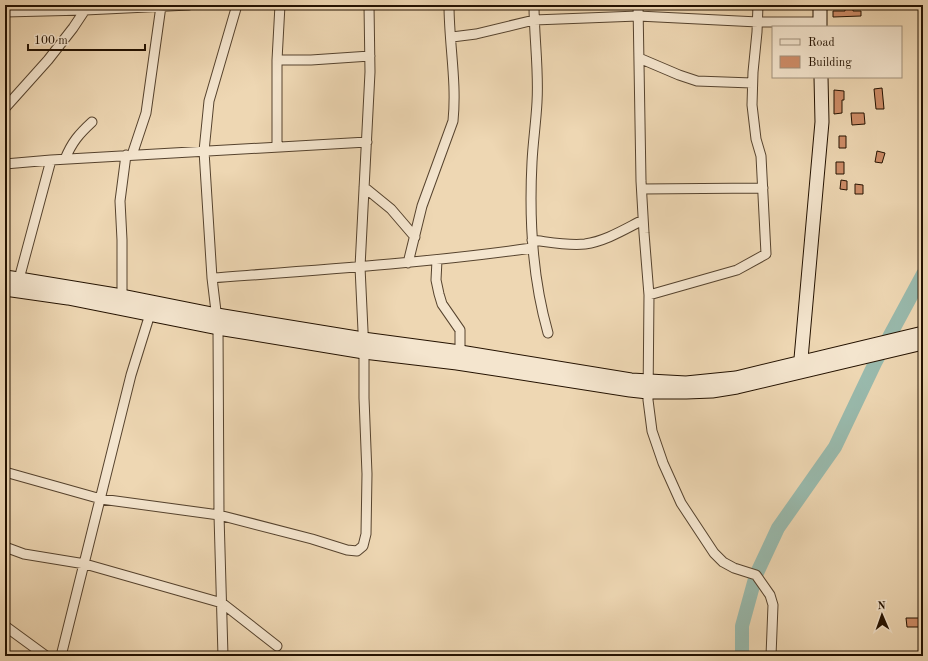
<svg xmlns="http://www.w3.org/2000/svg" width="928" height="661" viewBox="0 0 928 661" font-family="'Old Standard TT',serif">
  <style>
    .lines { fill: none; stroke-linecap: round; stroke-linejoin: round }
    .river { stroke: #99baad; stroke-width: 14 }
    .building { fill: #ce8d68; stroke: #241201 }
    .minor-casing { stroke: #56432e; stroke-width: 11 }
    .secondary-casing { stroke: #241201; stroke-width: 15 }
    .minor { stroke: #f4e5ce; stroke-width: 9 }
    .secondary { stroke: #f4e5ce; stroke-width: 13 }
  </style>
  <rect width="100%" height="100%" fill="#eed7b3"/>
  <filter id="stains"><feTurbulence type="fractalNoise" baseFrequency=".005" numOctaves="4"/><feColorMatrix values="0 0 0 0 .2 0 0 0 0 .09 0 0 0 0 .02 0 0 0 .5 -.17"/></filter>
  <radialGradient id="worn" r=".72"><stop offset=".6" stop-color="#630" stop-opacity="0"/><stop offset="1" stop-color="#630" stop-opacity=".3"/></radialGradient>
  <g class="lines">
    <path class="river" d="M741,656L742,653V626L756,575L778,528L835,447L875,363L923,274"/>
  </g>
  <path class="building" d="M845,5H853V11H861V16L833,17V11H845Z
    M882,88L884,109H876L874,89Z
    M834,90L844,91V100H842V113L834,114Z
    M851,113H864L865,124L852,125Z
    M839,136H846V148H839Z
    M877,151L885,153L882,163L875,162Z
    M836,162H844V174H836Z
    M841,180L847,181V190L840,189Z
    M855,184L863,185V194H855Z
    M906,618H919V627H907Z"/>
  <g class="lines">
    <defs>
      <path id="minor" d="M534,5C534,37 539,70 537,102C536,122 533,142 532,162C529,220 532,277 548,333
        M638,5L641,181L644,233L649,295L648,400L652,431L663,463L681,503L714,553L723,562L734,568L756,575L770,595L773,605L771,656
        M5,12L85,10L189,5
        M452,37L476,34L534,20L638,16L758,22H820
        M639,58L679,75L697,81L752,83
        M277,60H311L370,56
        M5,108L48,60L73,28L87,7
        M277,147V60L280,5
        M132,155L146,113L161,6
        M65,159C72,142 79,134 92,122
        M5,164L51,160L367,142
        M364,187L391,209L415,237
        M642,189L763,188
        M532,240C549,242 568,246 585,244C606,241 625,229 643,220
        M437,260L436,280L439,294L442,304L460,330V352
        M408,263L422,206L453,121C457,82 449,44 449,5
        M212,278C319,270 426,263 532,248
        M19,279L51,160
        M649,295L737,270L766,254L761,156L756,139L752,105L753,72L757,32L758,5
        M122,296V240L120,201L126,155
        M5,472L101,499L219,515L312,539L347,550L357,551L363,546L366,534L367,474L364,398V352L360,267L370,72L369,5
        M5,547L24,554L85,564L222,603L277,646
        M5,626L46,656
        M61,656L131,375L150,314
        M223,656L219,515L218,328L212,278L204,151L209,101L237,5"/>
      <path id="secondary" d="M820,5V27
        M5,277L19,279L122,296L217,315L363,339L460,352L631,380L686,383L736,378L923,333
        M5,289L68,298L218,328L364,352L457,363L630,390L648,392H686L712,391L737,387L923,343
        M800,370L822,122L821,77"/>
    </defs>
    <use href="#minor" class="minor-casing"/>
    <use href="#secondary" class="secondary-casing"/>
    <use href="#minor" class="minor"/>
    <use href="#secondary" class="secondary"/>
  </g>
  <rect width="928" height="661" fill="none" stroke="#eed7b3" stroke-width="20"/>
  <rect x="6" y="6" width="916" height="649" fill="none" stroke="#241201" stroke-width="2"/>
  <rect x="10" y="10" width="908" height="641" fill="none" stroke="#241201"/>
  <rect x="772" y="26" width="130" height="52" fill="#f4e5ce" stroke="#a1917c"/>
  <rect x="780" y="39" width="20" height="6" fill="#f4e5ce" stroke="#a1917c"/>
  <text x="808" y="46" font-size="12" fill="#241201">Road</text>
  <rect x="780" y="56" width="20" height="12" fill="#ce8d68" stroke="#a1917c"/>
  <text x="808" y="66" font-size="12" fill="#241201">Building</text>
  <g transform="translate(882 615) rotate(358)" stroke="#f4e5ce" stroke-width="3" paint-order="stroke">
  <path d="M0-3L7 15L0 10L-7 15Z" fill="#241201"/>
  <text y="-6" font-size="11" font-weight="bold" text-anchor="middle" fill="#241201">N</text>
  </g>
  <path d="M28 44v6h117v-6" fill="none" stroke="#241201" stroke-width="2"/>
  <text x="34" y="44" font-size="12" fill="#241201" stroke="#f4e5ce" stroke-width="3" paint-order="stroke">100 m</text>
  <rect width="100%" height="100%" filter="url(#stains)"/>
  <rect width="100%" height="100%" fill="url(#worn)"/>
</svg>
